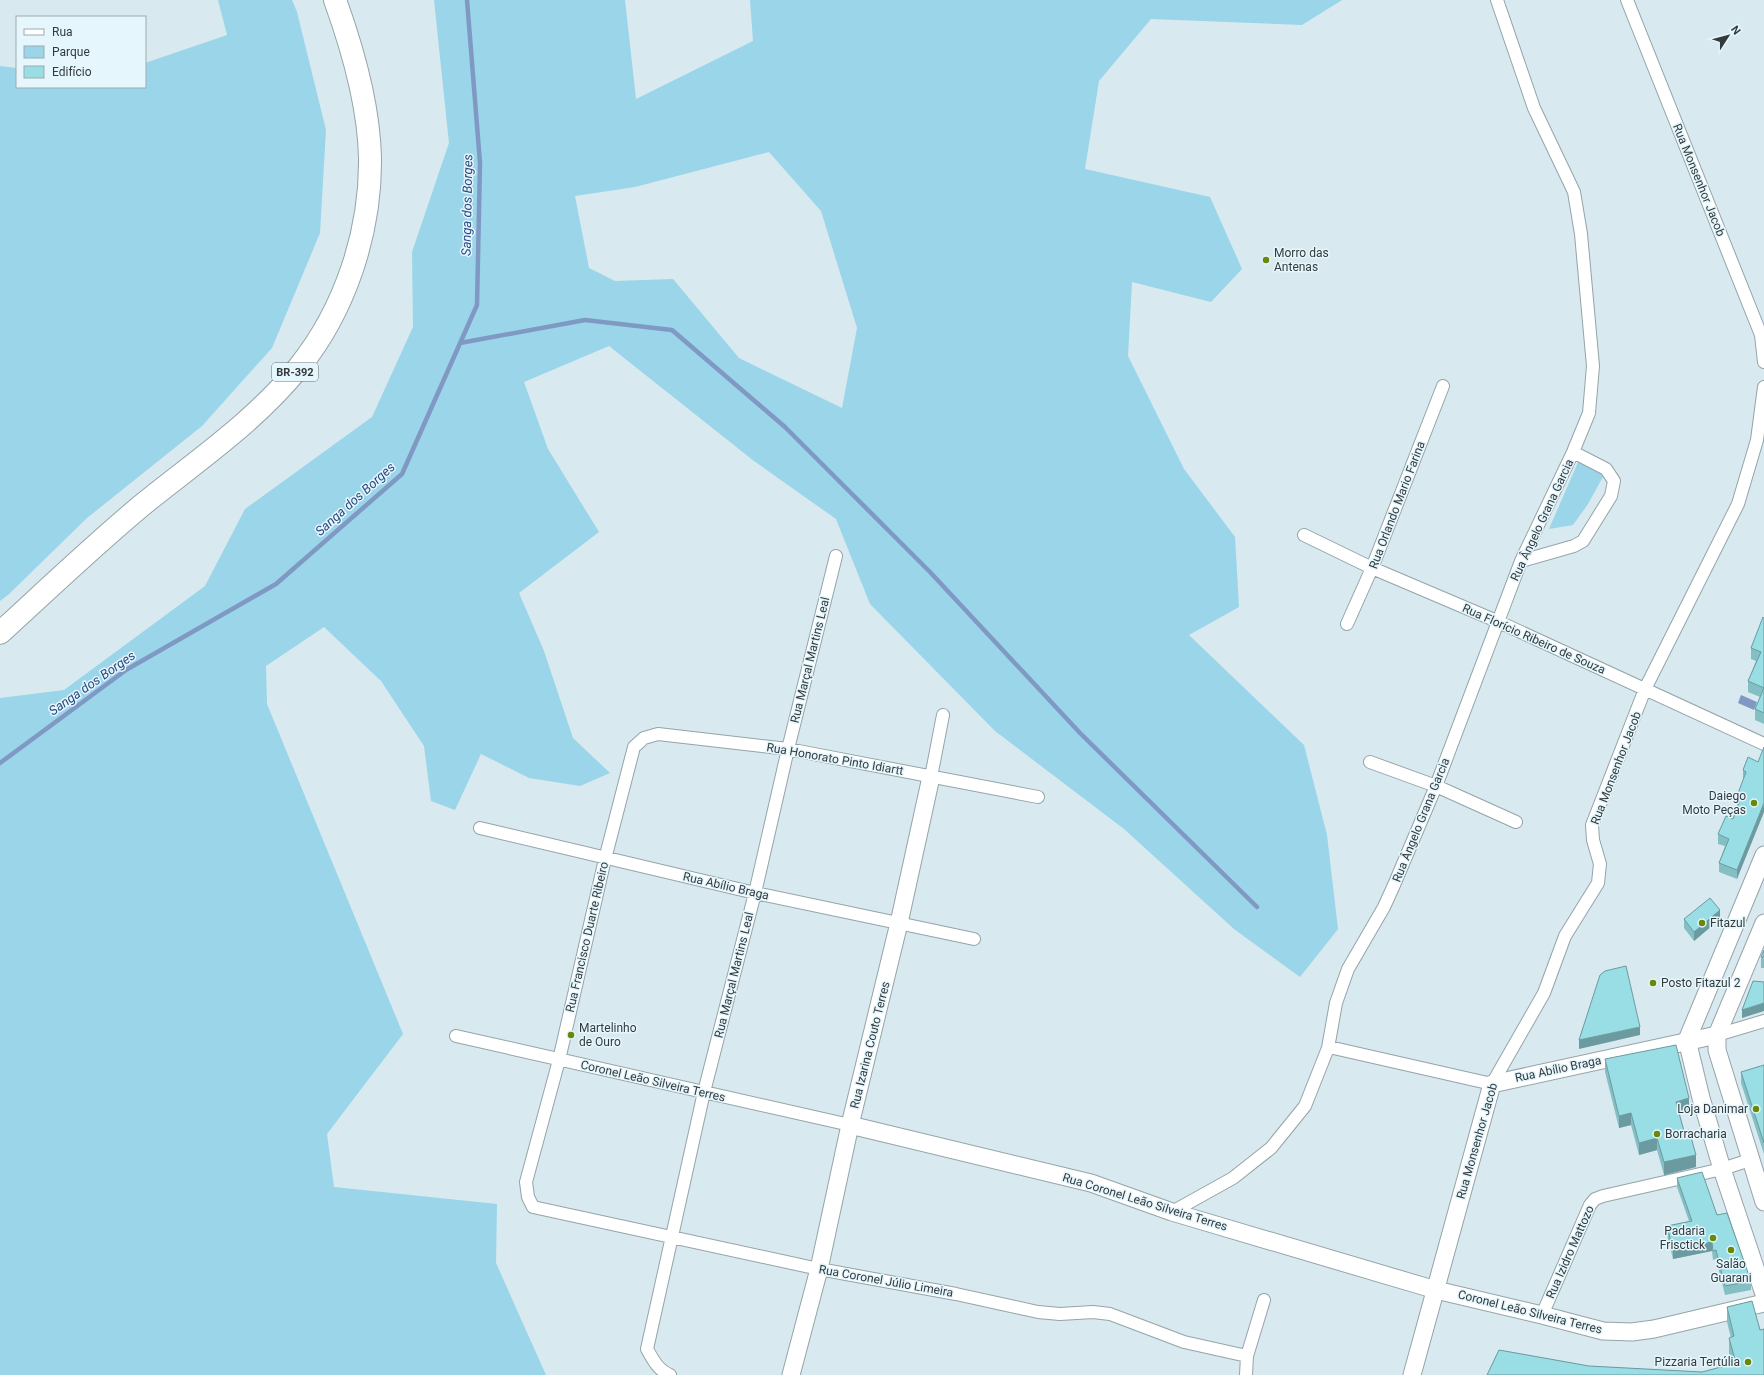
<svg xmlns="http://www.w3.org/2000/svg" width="1764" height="1375" viewBox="0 0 1764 1375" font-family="Roboto,sans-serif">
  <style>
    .green { fill: #9ad5ea; fill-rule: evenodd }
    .water { fill: #7f99c3 }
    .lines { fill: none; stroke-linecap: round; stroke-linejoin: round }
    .stream { stroke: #7f99c3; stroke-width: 4.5 }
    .street-casing { stroke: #94a4a9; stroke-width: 14 }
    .secondary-casing { stroke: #94a4a9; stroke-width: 19 }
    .highway-casing { stroke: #94a4a9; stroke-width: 24 }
    .street { stroke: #fff; stroke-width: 12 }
    .secondary { stroke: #fff; stroke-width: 17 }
    .highway { stroke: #fff; stroke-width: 22 }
    .wall { fill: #84bfc4 }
    .shaded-wall { fill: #6b9ba0 }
    .building { fill: #99dee4; stroke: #6b9ba0 }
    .poi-dot { fill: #688907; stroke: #e5f6fd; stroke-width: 1.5 }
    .labels { text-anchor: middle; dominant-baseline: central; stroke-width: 3; stroke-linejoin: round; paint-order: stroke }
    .shield { fill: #e5f6fd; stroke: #687276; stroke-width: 1 }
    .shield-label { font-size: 11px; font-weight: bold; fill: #333a3c }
    .street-label { font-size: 12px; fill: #333a3c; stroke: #e5f6fd }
    .poi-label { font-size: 12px; fill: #333a3c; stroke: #e5f6fd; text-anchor: start }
    .water-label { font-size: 13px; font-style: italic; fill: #294980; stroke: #e5f6fd }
  </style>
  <rect width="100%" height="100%" fill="#d8e9ef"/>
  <path class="green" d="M218,0H292L297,12L326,130L320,233L272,348L202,426L87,518L8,595L0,601V66L17,68V87H145V63L227,35Z
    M434,0H625L636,99L753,41L750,0H1342L1302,25L1151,19L1099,81L1085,169L1210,197L1242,269L1211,302L1132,282L1128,356L1184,469L1235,537L1239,607L1189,635L1304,745L1327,835L1338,929L1300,977L1234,929L1124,829L995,731L870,604L836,519L754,461L609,346L524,382L548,449L599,532L519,593L544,651L573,738L610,773L580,786L529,778L481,754L455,810L431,801L424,746L381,681L324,627L266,666L267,704L403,1034L327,1134L334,1187L497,1204L496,1263L546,1375H0V698L64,690L205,586L245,509L372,417L413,327L412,252L449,143ZM769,152L821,211L857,328L842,408L739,358L673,279L615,281L589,268L575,196L635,187Z
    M1579,460L1602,472L1604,475L1588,504L1573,525L1549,529Z"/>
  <path class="water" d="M1741,695L1757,702L1754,710L1738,703Z"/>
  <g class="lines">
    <path class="stream" d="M460,343L585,320L672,330L785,427L930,572L1080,733L1257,907
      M0,763L126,670L276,584L402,474L477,305L480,163L467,0"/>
    <defs>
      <path id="street" d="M1627,0L1761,335L1764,362
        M1304,535L1372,568L1499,622L1764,744
        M1521,561L1574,546L1583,541L1611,496L1614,481L1606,469L1573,452
        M1347,624L1372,568L1443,386
        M1370,762L1436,786L1516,822
        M931,777L943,715
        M1038,797L788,749L658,734L644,738L634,747L605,859L559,1060L526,1182L528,1197L533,1207L819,1269L956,1294L1038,1312L1060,1314L1093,1312L1110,1314L1184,1342L1247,1356
        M480,828L755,893L974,939
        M1717,1035L1764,1021
        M456,1036L850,1125
        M1329,1047L1492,1084L1544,993L1565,936L1598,883L1600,864L1593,840L1592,825L1645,689L1738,504L1757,440L1764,387
        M1172,1212L1233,1178L1271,1148L1305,1106L1328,1048L1336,1003L1348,969L1384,907L1394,885L1436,786L1521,561L1573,452L1589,413L1593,366L1581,234L1574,192L1534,108L1497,0
        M1542,1315L1590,1205L1595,1199L1603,1196L1722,1169L1750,1160
        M670,1375C658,1370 653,1360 647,1349L704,1092L755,893L788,749L836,556
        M1246,1375L1247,1356L1264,1300"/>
      <path id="secondary" d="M1764,855L1687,1040L1701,1098L1722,1169L1764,1294
        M1764,923L1717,1035V1050L1764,1202
        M850,1125L1091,1183L1172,1212L1436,1290L1542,1315L1603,1331L1632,1332L1654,1329L1764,1303
        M791,1375L819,1269L850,1125L899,923L931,777
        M1412,1375L1492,1084L1717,1035"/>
      <path id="highway" d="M0,633C47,590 93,546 141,506C195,462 255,422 299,367C345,310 371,232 370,158C369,107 352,47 335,0"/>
    </defs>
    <use href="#street" class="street-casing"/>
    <use href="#secondary" class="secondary-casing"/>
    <use href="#highway" class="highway-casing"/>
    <use href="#street" class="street"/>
    <use href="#secondary" class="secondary"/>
    <use href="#highway" class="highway"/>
  </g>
  <path class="wall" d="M1764,618V724L1755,720V709L1760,697L1748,692V681L1756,661L1751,659V648Z
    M1748,757L1737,879L1719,872V863L1725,846L1718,844V834L1733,819L1738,805H1737V796L1743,780V770Z
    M1684,919H1720L1694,941L1684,928Z
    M1764,950V968H1761V957Z
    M1605,1059L1689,1110L1679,1113L1684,1131L1696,1167L1664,1175L1657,1150L1639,1155L1631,1125L1619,1128L1605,1072Z
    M1764,1065V1154L1741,1083V1072Z
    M1677,1178L1717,1215L1751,1281V1290L1725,1295L1716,1259L1713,1260L1712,1251L1673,1259L1667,1235V1226L1689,1221L1677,1187Z
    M1752,1301L1760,1330L1764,1329V1375H1487L1499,1350L1589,1366L1702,1372L1732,1364L1729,1353V1338H1731L1727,1322V1307Z"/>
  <path class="shaded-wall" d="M1764,803V812L1737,879V870Z
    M1720,910V919L1694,941V932Z
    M1764,1003V1011L1742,1018V1010Z
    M1640,1027V1035L1579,1049V1040Z
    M1689,1098V1110L1676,1114V1102Z
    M1631,1113V1125L1619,1128V1116Z
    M1657,1138V1150L1639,1155V1143Z
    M1696,1155V1167L1664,1175V1162Z
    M1712,1242V1251L1673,1259V1250Z"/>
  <path class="building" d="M1763,617L1764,618V688L1748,681L1761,652L1751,648Z
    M1764,688V713L1755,709Z
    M1764,747V803L1737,870L1719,863L1729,839L1718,834L1726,816L1733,819L1741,797L1737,796L1746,772L1743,770L1748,757L1758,762Z
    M1710,898L1720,910L1694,932L1684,919Z
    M1764,950V957H1761Z
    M1626,966L1640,1027L1579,1040L1600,975L1605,971Z
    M1753,981L1764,982V1003L1742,1010Z
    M1676,1045L1689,1098L1676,1102L1684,1131L1689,1130L1696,1155L1664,1162L1657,1138L1639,1143L1631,1113L1619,1116L1605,1059Z
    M1764,1065V1143L1741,1072Z
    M1702,1172L1717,1215L1727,1213L1751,1281L1725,1286L1716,1250L1713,1251L1712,1242L1673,1250L1667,1226L1692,1221L1677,1178Z
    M1752,1301L1760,1330L1764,1329V1375H1487L1499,1350L1589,1366L1702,1372L1736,1363L1729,1338L1734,1336L1727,1307Z"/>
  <g class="poi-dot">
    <circle cx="1266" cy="260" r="4"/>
    <circle cx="1754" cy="803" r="4"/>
    <circle cx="1702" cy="923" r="4"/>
    <circle cx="1653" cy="983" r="4"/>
    <circle cx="571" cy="1035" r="4"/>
    <circle cx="1756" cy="1109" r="4"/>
    <circle cx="1657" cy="1134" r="4"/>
    <circle cx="1713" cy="1238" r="4"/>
    <circle cx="1731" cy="1250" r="4"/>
    <circle cx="1748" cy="1362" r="4"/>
  </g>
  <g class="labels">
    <rect class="shield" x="272" y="363" width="46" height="18" rx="3"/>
    <g class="shield-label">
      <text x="295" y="372">BR-392</text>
    </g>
    <g class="street-label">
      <text transform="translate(1699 180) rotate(68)">Rua Monsenhor Jacob</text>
      <text transform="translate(1397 505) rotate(-69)">Rua Orlando Mario Farina</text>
      <text transform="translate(1542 520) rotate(-65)">Rua Ângelo Grana Garcia</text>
      <text transform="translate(1534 639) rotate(24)">Rua Florício Ribeiro de Souza</text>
      <text transform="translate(810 660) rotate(-76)">Rua Marçal Martins Leal</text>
      <text transform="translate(835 759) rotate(10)">Rua Honorato Pinto Idiartt</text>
      <text transform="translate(1616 768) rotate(-69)">Rua Monsenhor Jacob</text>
      <text transform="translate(1421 820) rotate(-68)">Rua Ângelo Grana Garcia</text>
      <text transform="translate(726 886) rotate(13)">Rua Abílio Braga</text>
      <text transform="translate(587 937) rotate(-77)">Rua Francisco Duarte Ribeiro</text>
      <text transform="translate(734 975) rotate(-76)">Rua Marçal Martins Leal</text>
      <text transform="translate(870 1045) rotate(-76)">Rua Izarina Couto Terres</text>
      <text transform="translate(1558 1069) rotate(-12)">Rua Abílio Braga</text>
      <text transform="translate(653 1081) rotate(13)">Coronel Leão Silveira Terres</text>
      <text transform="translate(1477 1141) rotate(-74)">Rua Monsenhor Jacob</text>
      <text transform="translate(1145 1202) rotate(17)">Rua Coronel Leão Silveira Terres</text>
      <text transform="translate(1570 1252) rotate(-66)">Rua Izidro Mattozo</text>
      <text transform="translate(886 1281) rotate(10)">Rua Coronel Júlio Limeira</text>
      <text transform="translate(1530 1312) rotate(14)">Coronel Leão Silveira Terres</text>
    </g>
    <g class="poi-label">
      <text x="1274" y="253">Morro das<tspan x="1274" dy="14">Antenas</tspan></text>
      <text x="1746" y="796" text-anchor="end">Daiego<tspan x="1746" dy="14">Moto Peças</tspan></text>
      <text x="1710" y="923">Fitazul</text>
      <text x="1661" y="983">Posto Fitazul 2</text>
      <text x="579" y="1028">Martelinho<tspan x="579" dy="14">de Ouro</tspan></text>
      <text x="1748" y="1109" text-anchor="end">Loja Danimar</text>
      <text x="1665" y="1134">Borracharia</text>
      <text x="1705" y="1231" text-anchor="end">Padaria<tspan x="1705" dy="14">Frisctick</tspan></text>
      <text x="1731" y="1264" text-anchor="middle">Salão<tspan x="1731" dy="14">Guarani</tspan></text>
      <text x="1740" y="1362" text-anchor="end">Pizzaria Tertúlia</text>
    </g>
    <g class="water-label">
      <text transform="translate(467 205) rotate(-89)">Sanga dos Borges</text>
      <text transform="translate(355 499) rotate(-42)">Sanga dos Borges</text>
      <text transform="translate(92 683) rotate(-35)">Sanga dos Borges</text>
    </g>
  </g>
  <rect x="16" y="16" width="130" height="72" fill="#e5f6fd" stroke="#9eabb0"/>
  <rect x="24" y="29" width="20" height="6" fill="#ffffff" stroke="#9eabb0"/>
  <text x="52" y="36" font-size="12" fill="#333a3c">Rua</text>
  <rect x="24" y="46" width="20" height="12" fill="#9ad5ea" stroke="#9eabb0"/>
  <text x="52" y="56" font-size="12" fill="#333a3c">Parque</text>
  <rect x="24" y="66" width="20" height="12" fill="#99dee4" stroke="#9eabb0"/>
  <text x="52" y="76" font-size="12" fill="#333a3c">Edifício</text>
  <g transform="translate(1728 36) rotate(54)" stroke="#e5f6fd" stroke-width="3" paint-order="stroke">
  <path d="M0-3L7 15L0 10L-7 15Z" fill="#333a3c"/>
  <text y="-6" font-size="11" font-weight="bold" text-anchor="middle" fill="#333a3c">N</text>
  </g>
</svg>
